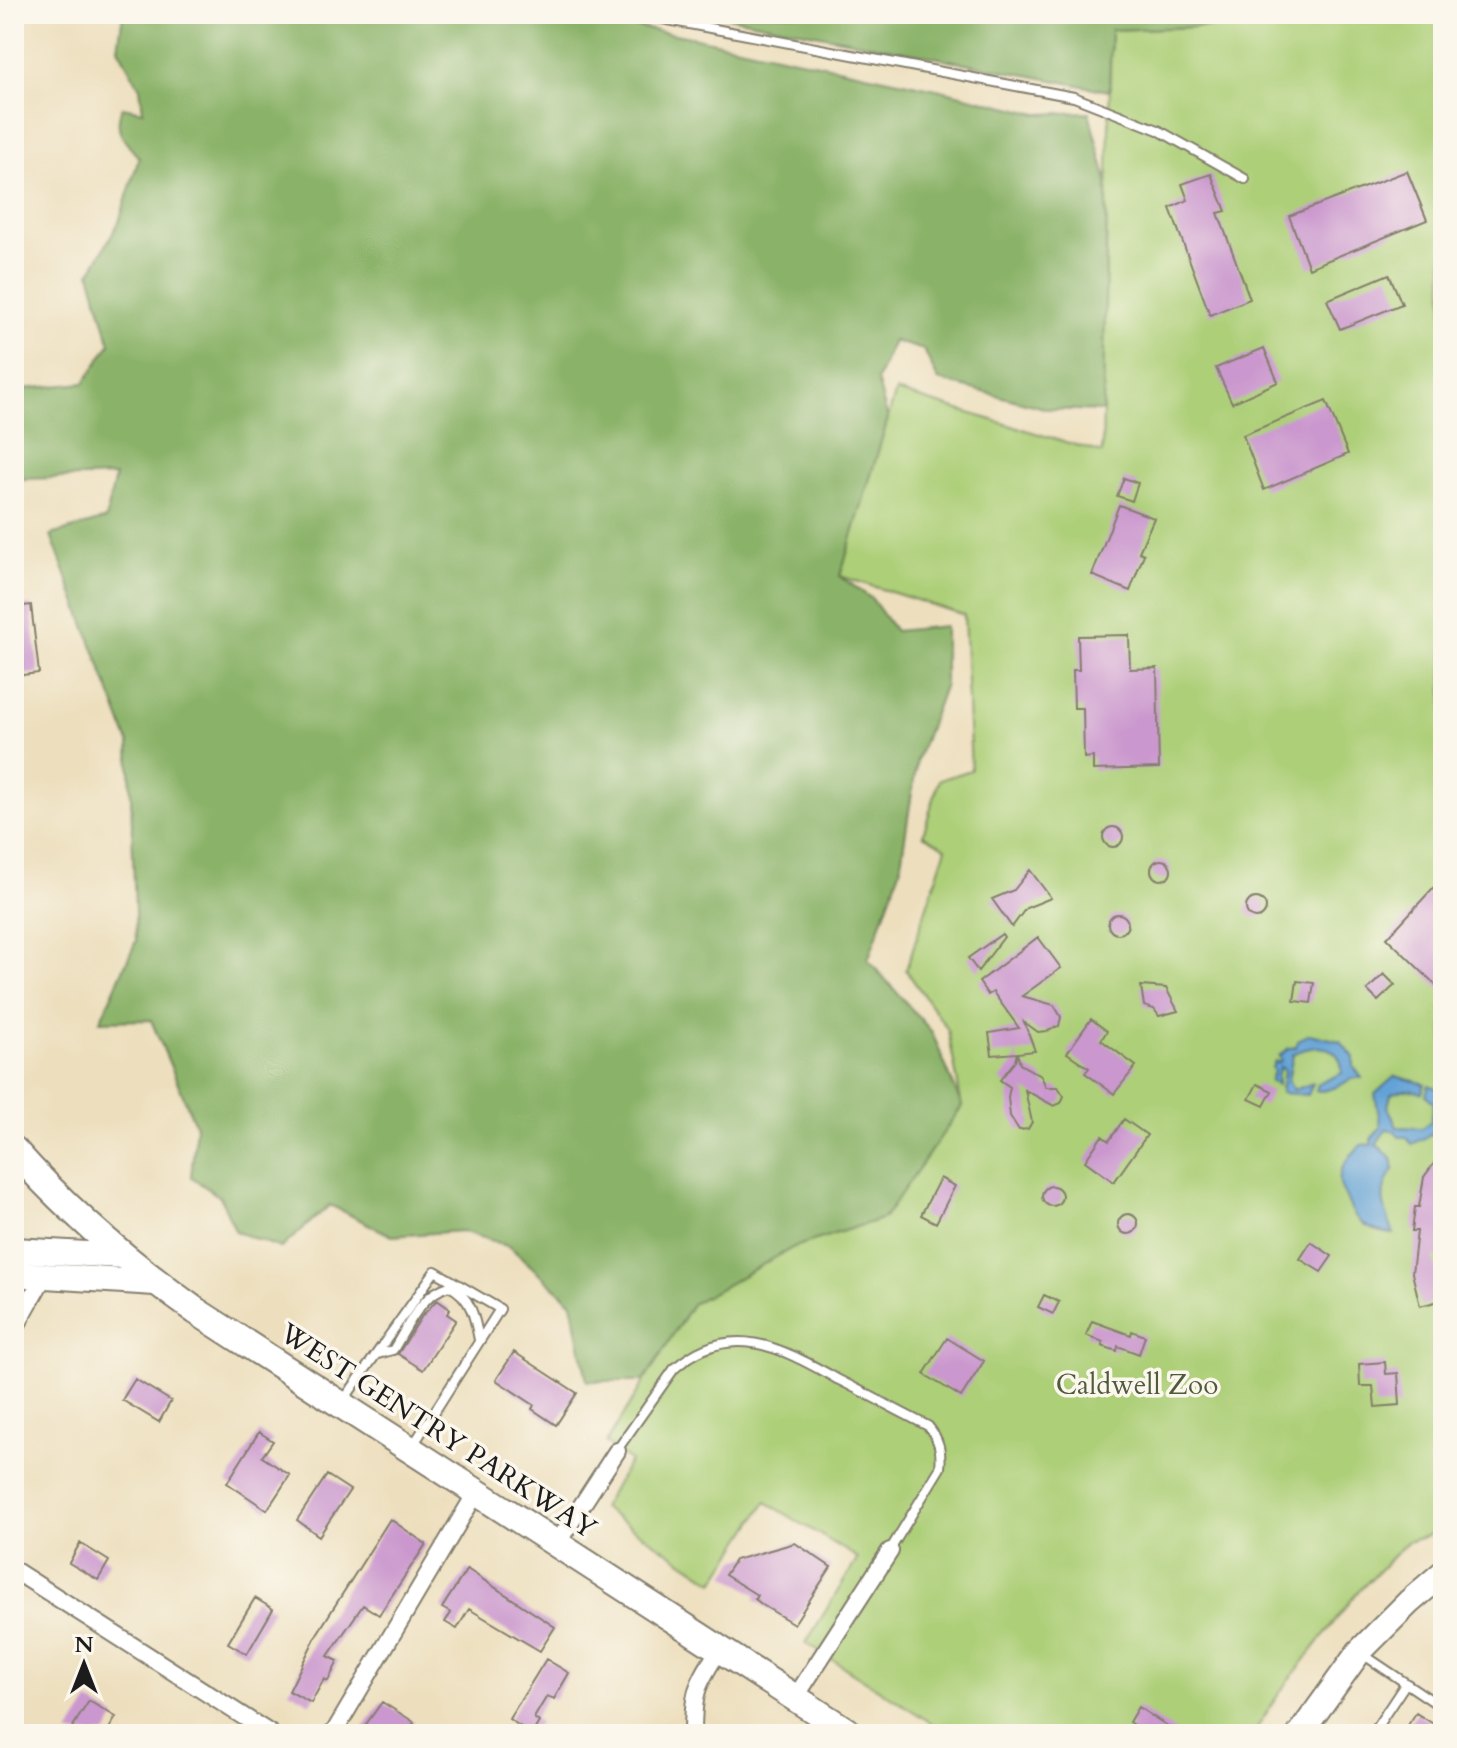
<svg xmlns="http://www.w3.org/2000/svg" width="1457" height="1748" viewBox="0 0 1457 1748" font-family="Cardo,serif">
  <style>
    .green { fill: #adcf78; stroke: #64764a; stroke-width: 2 }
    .forest { fill: #8ab268; stroke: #536742; stroke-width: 2 }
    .water { fill: #63a2d6; stroke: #405f79; stroke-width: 2 }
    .building { fill: #ca97ce }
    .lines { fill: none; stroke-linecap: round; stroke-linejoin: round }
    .service-casing { stroke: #847e6d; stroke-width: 12 }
    .minor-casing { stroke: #847e6d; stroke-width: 20 }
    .secondary-casing { stroke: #847e6d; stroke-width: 28 }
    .primary-casing { stroke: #847e6d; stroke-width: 30 }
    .service { stroke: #fff; stroke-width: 8 }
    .minor { stroke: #fff; stroke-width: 16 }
    .secondary { stroke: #fff; stroke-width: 24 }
    .primary { stroke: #fff; stroke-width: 26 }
    .labels { text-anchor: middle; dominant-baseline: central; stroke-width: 7; stroke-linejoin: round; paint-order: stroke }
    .park-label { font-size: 28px; fill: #4f5b3c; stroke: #fbf7ec }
    .street-label { font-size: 28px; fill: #1c1c1c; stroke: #fbf7ec }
  </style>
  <rect width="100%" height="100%" fill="#fbf7ec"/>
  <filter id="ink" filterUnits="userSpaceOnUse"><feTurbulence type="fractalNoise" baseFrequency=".0125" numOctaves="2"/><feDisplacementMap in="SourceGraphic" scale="16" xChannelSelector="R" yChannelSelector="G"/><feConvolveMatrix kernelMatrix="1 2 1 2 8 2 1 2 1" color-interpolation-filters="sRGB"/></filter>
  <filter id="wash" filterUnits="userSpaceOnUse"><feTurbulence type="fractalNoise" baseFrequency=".006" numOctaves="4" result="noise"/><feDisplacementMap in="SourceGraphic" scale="32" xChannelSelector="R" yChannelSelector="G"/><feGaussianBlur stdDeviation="1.8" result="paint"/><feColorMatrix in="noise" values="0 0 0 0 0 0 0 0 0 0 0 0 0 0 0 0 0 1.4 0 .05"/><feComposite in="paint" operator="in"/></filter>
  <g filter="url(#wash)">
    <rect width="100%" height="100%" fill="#eddfbe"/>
    <path class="green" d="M1443,18V1524L1427,1536L1407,1542L1357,1593L1280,1692L1253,1734H949L806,1643L858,1558L766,1502L714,1582L602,1508L630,1461L606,1443L692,1304L794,1247L884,1218L962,1106L948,1030L906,970L946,848L923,835L939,780L971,770L964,615L840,576L896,391L1102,453L1111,30Z"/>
    <path class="forest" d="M123,14H567L696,38L941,90L1038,114L1089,112L1107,181L1103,411L1048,409L938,380L924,350L893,341L877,380L888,419L840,576L872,599L895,631L945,626V684L917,760L900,870L868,960L932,1032L962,1106L884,1218L794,1247L692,1304L644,1381H587L572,1303L510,1247L462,1231L392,1236L330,1205L281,1248L236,1232L220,1197L191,1177L196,1126L151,1020L100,1021L136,941L129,743L51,535L106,519L115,476L21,479L14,482V390L84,383L110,344L90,273L119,222L139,158C123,139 113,132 122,107L143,111L140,88L118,48Z
      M712,14H1443V18L1111,30L1109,91Z"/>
    <path class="water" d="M1309,1034L1340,1041L1354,1057V1067L1362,1078H1352C1343,1085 1328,1092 1316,1091L1318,1084L1342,1073C1342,1043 1315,1043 1293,1054L1288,1080L1294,1090L1313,1083L1308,1095L1281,1093L1284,1070L1280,1067L1277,1076L1278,1085L1270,1081L1274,1071L1272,1067L1275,1061L1278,1063L1281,1060L1279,1056L1289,1048L1296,1047L1298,1041Z
      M1395,1076L1425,1084L1422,1093C1410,1089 1402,1089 1391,1094L1388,1107L1397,1127L1422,1128L1431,1121L1434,1103L1426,1095L1429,1085L1443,1091V1129L1412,1144L1406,1137H1399L1395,1131L1386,1130L1376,1144L1392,1158L1394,1169C1376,1193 1384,1209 1394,1234C1369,1232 1355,1223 1347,1200C1344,1191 1338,1187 1340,1176C1342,1164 1353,1153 1361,1145L1372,1144L1371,1139L1381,1127L1375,1094Z"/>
    <g id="blocks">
      <path class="building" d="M1407,171L1427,220L1309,268L1289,216Z
        M1211,174L1226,211L1218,213L1250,299L1210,315L1170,208L1188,200L1182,184Z
        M1389,274L1402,304L1340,329L1327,300Z
        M1264,348L1278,382L1232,403L1216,368Z
        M1326,401L1348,454L1264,490L1243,435Z
        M1124,478L1138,483L1132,501L1117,496Z
        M1119,505L1154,518L1139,552L1144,554L1130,591L1092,575Z
        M31,605L39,673L14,676V607Z
        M1129,635L1130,669L1157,668L1159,768L1093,770V757L1084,758L1083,708H1074L1073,670H1079L1078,636Z
        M1103 837a10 10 0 1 1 20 0a10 10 0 1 1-20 0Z
        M1151 870a10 10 0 1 1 20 0a10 10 0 1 1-20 0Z
        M1030,870L1051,898L1026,908L1012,927L992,899L1014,890Z
        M1443,877V992L1387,938Z
        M1246 908a10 10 0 1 1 20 0a10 10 0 1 1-20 0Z
        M1108 924a10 10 0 1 1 20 0a10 10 0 1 1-20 0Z
        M1002,934L1004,937L978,971L968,958Z
        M1038,937L1061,968L1022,996L1054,1005L1061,1017L1059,1026L1048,1031L1038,1032L1024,1022L1035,1051L1017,1053L1020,1064L1041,1076L1046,1087H1058L1064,1096L1061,1103L1054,1106L1025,1090L1032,1122L1028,1129L1019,1130L1010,1116L1008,1097L1010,1087L1000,1080L1015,1061L1017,1053L992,1055L989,1033L1019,1028L993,992L988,995L979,982Z
        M1384,974L1395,985L1378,1001L1367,990Z
        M1297,981L1314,983L1311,1003L1294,1001Z
        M1141,986L1166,988L1178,1011L1159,1016L1154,1009L1144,1006Z
        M1091,1019L1107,1031L1101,1040L1136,1066L1114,1094L1085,1073L1089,1068L1067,1053Z
        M1257,1084L1272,1091L1264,1106L1249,1099Z
        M1124,1119L1147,1135L1114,1182L1085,1161L1102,1136L1109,1141Z
        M1443,1151V1258L1433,1257L1443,1300L1420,1306L1412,1273L1417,1231H1412L1415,1207H1419L1424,1177Z
        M940,1178L955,1186L936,1223L921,1215Z
        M1042 1196a10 10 0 1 1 20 0a10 10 0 1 1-20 0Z
        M1118 1224a10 10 0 1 1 20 0a10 10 0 1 1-20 0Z
        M1311,1242L1332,1256L1321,1272L1300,1259Z
        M1044,1295L1059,1302L1053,1314L1038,1307Z
        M437,1300L450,1309L447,1314L456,1320L423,1370L398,1354L422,1316Z
        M1092,1321L1125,1333L1131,1335L1132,1331L1145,1336L1139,1354L1118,1346L1117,1351L1102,1346L1103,1342L1086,1335Z
        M947,1338L984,1361L961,1397L924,1374Z
        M514,1352L577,1393L556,1425L532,1409L534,1405L496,1380Z
        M1385,1362L1386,1374L1398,1373L1400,1405L1375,1407L1373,1386H1360L1359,1364Z
        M135,1379L171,1401L159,1422L122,1400Z
        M259,1432L273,1441L262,1457L290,1475L267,1510L227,1483Z
        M327,1475L350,1490L319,1536L297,1520Z
        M390,1519L426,1544L379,1615L363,1605L328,1656L338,1661L328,1681L324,1679L311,1703L289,1691L317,1634Z
        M80,1543L109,1561L98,1580L69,1563Z
        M795,1543L831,1567L794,1624L764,1606L755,1599L757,1595L725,1575L735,1560Z
        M467,1569L555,1627L540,1651L469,1609L457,1629L445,1622L451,1613L442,1608Z
        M255,1598L273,1609L247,1654L228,1643Z
        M546,1659L569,1673L554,1699L547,1696L534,1718L539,1722L532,1734L509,1719Z
        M89,1701L116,1717L106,1734H68Z
        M382,1702L414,1722L407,1734H359Z
        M1138,1707L1180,1734H1127L1133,1725L1129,1722Z
        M1416,1713L1443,1730V1734H1402Z"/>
    </g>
  </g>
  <g filter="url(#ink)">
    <use href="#blocks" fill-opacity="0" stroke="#847e6d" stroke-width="2"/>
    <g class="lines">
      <defs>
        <path id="service" d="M636,14L1074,97L1158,130L1245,179
          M378,1354L393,1350C408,1326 421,1294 449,1286C471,1296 475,1318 479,1340
          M343,1401L435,1271L500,1309L412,1447
          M617,1450L674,1369C731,1318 783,1349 839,1380C869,1395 898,1411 928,1426C939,1439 942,1451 940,1468L890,1550
          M1361,1653L1443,1708
          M1372,1734L1406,1683"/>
        <path id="minor" d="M14,1330L44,1276
          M556,1545L617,1451
          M14,1570L271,1734
          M795,1698L890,1551
          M333,1734L476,1493
          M693,1734C693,1689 697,1685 720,1648"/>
        <path id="secondary" d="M14,1250L123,1256
          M14,1274L155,1283
          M1300,1734L1359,1652L1409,1602L1443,1573"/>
        <path id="primary" d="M14,1150C68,1211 130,1264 196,1311L851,1734"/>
      </defs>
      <use href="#service" class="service-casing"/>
      <use href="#minor" class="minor-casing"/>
      <use href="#secondary" class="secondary-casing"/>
      <use href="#primary" class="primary-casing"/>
      <use href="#service" class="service"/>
      <use href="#minor" class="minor"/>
      <use href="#secondary" class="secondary"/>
      <use href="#primary" class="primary"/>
    </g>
  </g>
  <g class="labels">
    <g class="park-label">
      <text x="1137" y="1385">Caldwell Zoo</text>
    </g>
    <g class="street-label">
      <text transform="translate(438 1431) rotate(33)">WEST GENTRY PARKWAY</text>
    </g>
  </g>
  <rect width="1457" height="1748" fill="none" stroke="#fbf7ec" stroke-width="48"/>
  <g transform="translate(84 1664)" stroke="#fbf7ec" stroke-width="6" paint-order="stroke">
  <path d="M0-6L14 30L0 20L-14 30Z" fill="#1c1c1c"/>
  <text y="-12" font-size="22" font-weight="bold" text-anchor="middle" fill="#1c1c1c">N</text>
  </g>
</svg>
